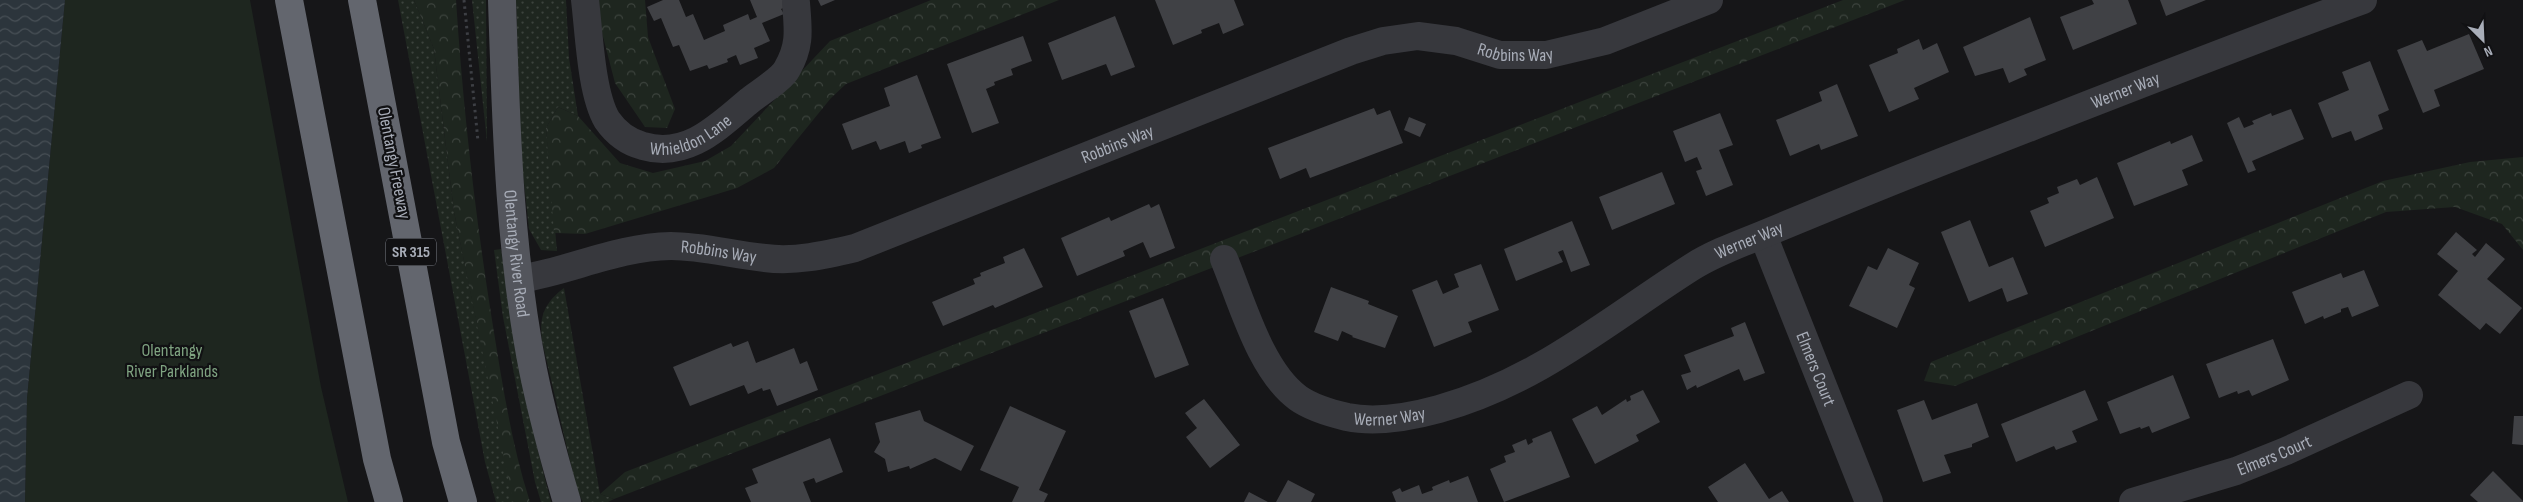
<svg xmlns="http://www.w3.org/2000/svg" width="2523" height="502" viewBox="0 0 2523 502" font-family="'Sofia Sans Condensed',sans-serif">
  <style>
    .grass { fill: url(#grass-dots) }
    .forest { fill: url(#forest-crowns) }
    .green { fill: #1e261f }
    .water { fill: url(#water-waves) }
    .building { fill: #404145 }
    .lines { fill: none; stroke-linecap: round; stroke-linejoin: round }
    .path { stroke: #3d3f44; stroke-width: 3; stroke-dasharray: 2.5 4; stroke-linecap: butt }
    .minor { stroke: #37383d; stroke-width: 28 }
    .major { stroke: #53555c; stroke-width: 28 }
    .highway { stroke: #63666e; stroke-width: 28 }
    .labels { text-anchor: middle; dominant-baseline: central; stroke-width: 4.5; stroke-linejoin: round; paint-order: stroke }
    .shield { fill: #111113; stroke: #7b7e86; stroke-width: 1 }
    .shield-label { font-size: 16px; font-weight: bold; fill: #a8adb8 }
    .street-label { font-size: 18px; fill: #a8adb8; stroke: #111113 }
    .park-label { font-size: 18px; fill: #7fa381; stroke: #111113 }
  </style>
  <defs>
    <pattern id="grass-dots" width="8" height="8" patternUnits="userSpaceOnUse" patternTransform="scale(1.25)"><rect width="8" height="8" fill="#1e261f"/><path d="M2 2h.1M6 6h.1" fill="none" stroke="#3c433d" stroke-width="1.8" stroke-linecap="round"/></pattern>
    <pattern id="forest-crowns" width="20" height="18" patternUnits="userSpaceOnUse" patternTransform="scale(1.25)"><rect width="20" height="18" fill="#1e261f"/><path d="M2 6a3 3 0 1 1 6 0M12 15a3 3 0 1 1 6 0" fill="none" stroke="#3c433d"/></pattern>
    <pattern id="water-waves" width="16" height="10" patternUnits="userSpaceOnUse" patternTransform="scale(1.25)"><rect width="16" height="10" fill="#2c353c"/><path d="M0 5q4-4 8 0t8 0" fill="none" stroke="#485056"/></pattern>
  </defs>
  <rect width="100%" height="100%" fill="#161618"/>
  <path class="grass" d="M398,0H414L434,49L454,212L514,502H496L485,462Z
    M472,0H486L487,142Z
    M516,0H566L569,58L578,116L558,107L546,128L557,251L541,250L529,229L521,155Z
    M501,249C513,334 529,419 551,502H541L535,482L503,317L494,250Z
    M564,288L600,494L614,499L608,502H583L577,491L542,341C539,317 544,303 564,288Z"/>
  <path class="forest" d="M414,0H456C463,107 475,214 492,320C502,381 511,443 530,502H514L512,497L454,212L434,49Z
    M599,0H645L648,37L675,109L667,128L645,127L615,83L601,29Z
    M931,0H1059L846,84L831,98L774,168L737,188L585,234L554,233L546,128L558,107L578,116L620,163L653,173L705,161L731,146L830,41Z
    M1843,0H1905L614,499L600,494L625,472Z
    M2523,157V250L2502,224L2455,207L2386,212L1955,386L1924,381L1931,362L2383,181L2470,162Z"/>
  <path class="green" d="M65,0H250L321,387L348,502H25L27,398Z"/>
  <path class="water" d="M0,0H65L27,398L25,502H0Z"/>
  <path class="building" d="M663,0H679L686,17L693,14L704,40L725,31L723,25L748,14L750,20L757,17L750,0H803L781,9L784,14L762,23L770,41L754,48L758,58L740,65L736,55L727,59L728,62L709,69L707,65L690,71L679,45L673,47L661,18L654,21L647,7Z
    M818,0H835L821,6Z
    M1155,0H1234L1244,25L1223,34L1219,23L1201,30L1202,33L1173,45Z
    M2092,0H2128L2137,24L2073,50L2060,17L2094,4Z
    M2160,0H2206L2166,16Z
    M1115,16L1135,67L1111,76L1106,64L1062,80L1048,43Z
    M2030,17L2046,60L2024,69L2027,75L2009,83L2003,68L1975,76L1963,47Z
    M2469,34L2484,69L2434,90L2440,106L2423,113L2397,50L2422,40L2427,51Z
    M1023,36L1032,61L1011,69L1013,75L994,82L995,85L986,89L999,123L972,133L947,64Z
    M1919,39L1923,50L1937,43L1949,72L1914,88L1919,99L1889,112L1869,65L1898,53L1897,49Z
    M2370,61L2389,110L2378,115L2383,129L2355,141L2351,131L2332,138L2318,103L2349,90L2342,72Z
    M917,75L941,138L921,145L922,148L909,153L905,141L880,150L876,141L852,150L842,124L890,106L884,88Z
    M1837,84L1858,136L1821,150L1819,144L1790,156L1776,120L1822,101L1819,92Z
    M1374,108L1377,115L1390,110L1403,143L1310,178L1306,168L1280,179L1268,148Z
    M2291,109L2304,139L2252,161L2256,170L2248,173L2227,123L2239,117L2244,128L2254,124L2252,121L2271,113L2272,116Z
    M1720,113L1733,145L1719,150L1733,185L1706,196L1696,171L1702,169L1697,157L1685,162L1673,131Z
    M1409,117L1426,124L1420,137L1404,130Z
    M2192,135L2203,161L2182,170L2188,185L2134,206L2117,163L2170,141L2171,144Z
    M1662,172L1675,204L1612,230L1599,197Z
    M2097,177L2114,218L2045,247L2030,211L2049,203L2047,198L2059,193L2057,187L2077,179L2080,185Z
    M1149,204L1151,208L1159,204L1175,248L1150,258L1143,242L1123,251L1125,256L1077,276L1061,238L1109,217L1111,221Z
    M1970,220L1989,267L2013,257L2028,294L2007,302L2002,288L1969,302L1941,232Z
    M1572,221L1590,265L1571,272L1563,250L1558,252L1563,262L1516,281L1504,249Z
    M2456,232L2477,250L2472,254L2475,257L2486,243L2505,259L2487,279L2522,308L2500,334L2486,323L2480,330L2438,295L2458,271L2437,254Z
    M1024,248L1043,287L995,308L993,305L943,326L932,302L975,284L973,279L981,276L980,273L1005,263L1003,257Z
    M1888,248L1919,263L1909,285L1915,288L1897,328L1849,306L1868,266L1877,270Z
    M1481,264L1499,310L1468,322L1472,332L1434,347L1412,290L1437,280L1443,294L1459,287L1454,274Z
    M2364,270L2379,306L2352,317L2348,307L2341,309V312L2324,319L2323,316L2305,324L2292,292L2341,273L2343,278Z
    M1331,287L1369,301L1368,304L1398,316L1385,348L1352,337L1353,336L1342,331L1338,341L1314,332Z
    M1163,298L1189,365L1155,378L1129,311Z
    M1745,322L1765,373L1744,381L1739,369L1697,388L1696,385L1687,390L1681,375L1691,372L1684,355L1734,336L1731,328Z
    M2273,339L2289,380L2252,396L2249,390L2238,394L2237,391L2219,398L2206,364Z
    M748,341L756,363L794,348L800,364L807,361L818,390L777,406L770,389L763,391L762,388L748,394L744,385L690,406L673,367L731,343L733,347Z
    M2173,375L2190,418L2152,433L2149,426L2141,429L2140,427L2120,434L2107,402Z
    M1643,390L1660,422L1636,435L1639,441L1595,464L1572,419L1597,406L1602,415L1626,399L1627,402L1631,400L1630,396Z
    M2085,390L2098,420L2072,431L2077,442L2056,450L2054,446L2016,462L2001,424Z
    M1204,399L1240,445L1210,468L1186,437L1197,428L1185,413Z
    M1924,400L1932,420L1977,403L1989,437L1972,444V447L1944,455L1951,473L1923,482L1897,410Z
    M1010,406L1066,431L1039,490L1048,494L1044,502H1012L1019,487L980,470Z
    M920,410L924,421L974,446L961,471L935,458L910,469L909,466L888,472L885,459L874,452L880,442L875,423Z
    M2514,416H2523V445L2512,444Z
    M1551,431L1570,477L1504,502L1490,469L1506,462L1504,456L1515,452L1512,445L1526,439L1528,445L1533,442L1532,439Z
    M830,438L843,472L816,483L814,478L803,482L811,502H751L745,488L758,483L752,469Z
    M1745,463L1769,499L1782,491L1789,502H1718L1708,487Z
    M2493,471L2523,501V502H2478L2470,495Z
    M1468,476L1478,502H1396L1392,492L1400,488L1402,492L1419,485L1422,494L1433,490L1432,487L1449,480L1450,483Z
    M1288,480L1315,494L1311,502H1276Z
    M1249,492L1268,502H1244Z"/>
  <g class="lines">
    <path class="path" d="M464,0L478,141"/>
    <g class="minor">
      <path id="s1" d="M585,0C589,32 591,93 607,120C616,133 628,142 643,146C687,159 718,127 749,101C759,93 782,79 787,69C801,45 798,29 796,3"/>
      <path id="s2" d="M1763,235L1869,502"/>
      <path id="s3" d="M1224,259C1242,302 1260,370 1298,398C1312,408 1330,413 1347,417C1376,423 1410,417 1439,409C1539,381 1607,321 1692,267C1717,251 1748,241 1776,229C1829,207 1882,185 1936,164C2078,109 2220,52 2363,0"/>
      <path id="s4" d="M519,279C571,271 616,247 671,246C702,246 734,255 765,258C795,262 825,255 855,248L1351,51L1383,41L1418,36L1456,41L1500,55H1546L1605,41L1709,0"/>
      <path id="s5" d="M2133,502L2236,471L2286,451L2409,395"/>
    </g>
    <path class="major" id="s6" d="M502,0C506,124 509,248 533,370C542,414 554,458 567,502"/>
    <path class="highway" d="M289,0L377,459L389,502
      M362,0L446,442L463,502"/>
  </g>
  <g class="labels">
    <rect class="shield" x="386" y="238.5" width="50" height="27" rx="4"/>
    <g class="shield-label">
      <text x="411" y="252">SR 315</text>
    </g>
    <g class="street-label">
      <text stroke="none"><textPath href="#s4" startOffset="1044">Robbins Way</textPath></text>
      <text stroke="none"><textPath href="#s3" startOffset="1065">Werner Way</textPath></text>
      <text stroke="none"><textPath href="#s1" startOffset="219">Whieldon Lane</textPath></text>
      <text stroke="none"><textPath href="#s4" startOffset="624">Robbins Way</textPath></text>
      <text transform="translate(394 163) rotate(79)">Olentangy Freeway</text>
      <text stroke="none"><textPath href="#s3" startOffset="660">Werner Way</textPath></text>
      <text stroke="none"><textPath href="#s4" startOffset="204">Robbins Way</textPath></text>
      <text stroke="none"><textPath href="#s6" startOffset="254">Olentangy River Road</textPath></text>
      <text stroke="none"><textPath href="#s2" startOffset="144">Elmers Court</textPath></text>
      <text stroke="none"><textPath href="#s3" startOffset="255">Werner Way</textPath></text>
      <text stroke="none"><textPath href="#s5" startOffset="149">Elmers Court</textPath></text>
    </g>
    <g class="park-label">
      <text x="172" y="350">Olentangy<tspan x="172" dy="21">River Parklands</tspan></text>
    </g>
  </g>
  <g transform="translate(2483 40) rotate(156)" stroke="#111113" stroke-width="4" paint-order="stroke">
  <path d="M0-4L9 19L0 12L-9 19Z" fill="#a8adb8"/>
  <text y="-8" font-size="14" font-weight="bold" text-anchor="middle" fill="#a8adb8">N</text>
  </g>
</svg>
